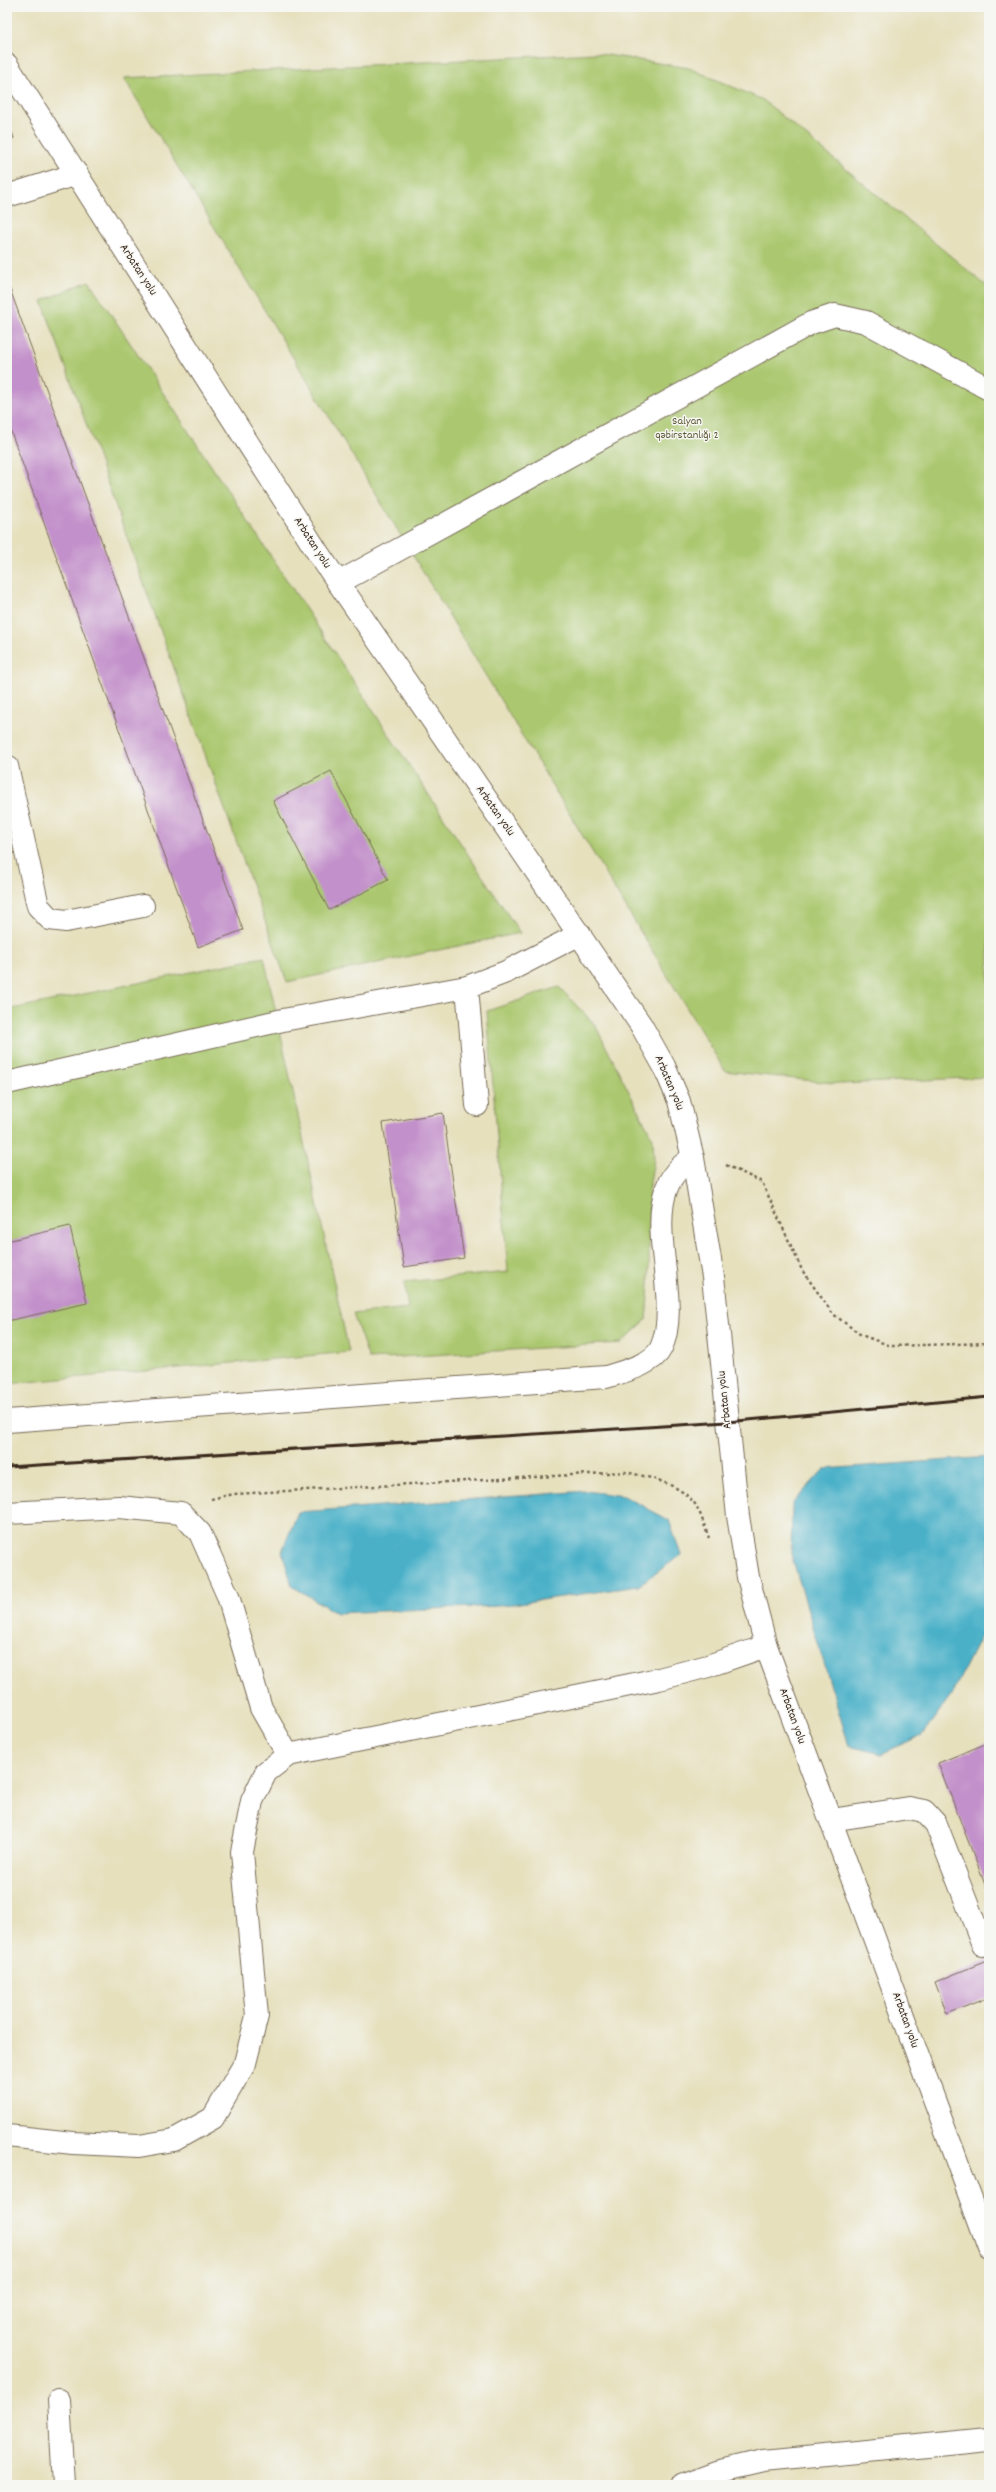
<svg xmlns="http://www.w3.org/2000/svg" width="996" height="2492" viewBox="0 0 996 2492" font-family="Dekko,sans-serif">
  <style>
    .green { fill: #abc86f; stroke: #737946 }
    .water { fill: #49b0c8; stroke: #426d73 }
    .building { fill: #c290ca }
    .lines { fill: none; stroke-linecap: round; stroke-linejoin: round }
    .minor-casing { stroke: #776a56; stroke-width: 24 }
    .major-casing { stroke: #776a56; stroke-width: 24 }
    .path { stroke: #776a56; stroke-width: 2.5; stroke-dasharray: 3 3; stroke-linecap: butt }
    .minor { stroke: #fff; stroke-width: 22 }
    .major { stroke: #fff; stroke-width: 22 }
    .rail { stroke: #3b2a1e; stroke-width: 3 }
    .labels { text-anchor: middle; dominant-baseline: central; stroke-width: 3; stroke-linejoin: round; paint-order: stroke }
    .street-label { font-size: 12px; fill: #3b2a1e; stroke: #f6f6f2 }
    .park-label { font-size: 12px; fill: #5d5936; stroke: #f6f6f2 }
  </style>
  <rect width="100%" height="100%" fill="#f6f6f2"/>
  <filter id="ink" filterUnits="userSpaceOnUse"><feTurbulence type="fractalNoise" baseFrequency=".025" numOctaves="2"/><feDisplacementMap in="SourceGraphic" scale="8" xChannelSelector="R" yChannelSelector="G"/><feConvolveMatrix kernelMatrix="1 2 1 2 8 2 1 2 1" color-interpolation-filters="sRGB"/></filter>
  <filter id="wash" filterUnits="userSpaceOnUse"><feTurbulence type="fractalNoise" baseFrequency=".012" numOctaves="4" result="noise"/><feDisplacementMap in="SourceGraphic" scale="16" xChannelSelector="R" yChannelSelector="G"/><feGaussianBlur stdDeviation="0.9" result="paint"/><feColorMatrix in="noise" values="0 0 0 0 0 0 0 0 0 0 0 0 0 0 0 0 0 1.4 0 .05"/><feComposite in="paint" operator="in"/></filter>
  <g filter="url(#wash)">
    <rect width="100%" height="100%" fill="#e6e0bd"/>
    <path class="green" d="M595,53L689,68L763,100L989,288V1077L841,1084L725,1071L124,78Z
      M89,281L520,933L287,982L42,301Z
      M264,957L349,1352L7,1384V1010Z
      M559,987L595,1025L653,1139L654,1160L649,1189V1285L646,1320L621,1343L369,1359L353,1314L408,1308L404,1282L508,1272L487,1011Z"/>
    <path class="water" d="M989,1457V1620L952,1694L922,1735L881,1754L849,1746L791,1554L792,1504L824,1469Z
      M586,1491L624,1496L669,1520L681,1555L638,1586L499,1606L336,1613L292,1586L282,1551L298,1512Z"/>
    <g id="blocks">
      <path class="building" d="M7,120L14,138L7,141Z
        M7,281L243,930L198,947L7,421Z
        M331,771L388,880L329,910L273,801Z
        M443,1113L464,1258L404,1267L383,1123Z
        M70,1226L87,1303L7,1321V1241Z
        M985,1744L989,1754V1895L938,1763Z
        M989,1960V1997L947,2014L935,1982Z"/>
    </g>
  </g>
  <g filter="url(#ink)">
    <use href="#blocks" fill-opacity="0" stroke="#776a56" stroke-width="1"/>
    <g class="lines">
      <defs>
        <path id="minor" d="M7,196L77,174
          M338,583L811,323L835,315L866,322L989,389
          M7,766L38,906L50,919L66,921L143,906
          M467,987L477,1105
          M7,1083L283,1020L467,987L506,972L580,934
          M7,1421L606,1377C622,1372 653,1365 661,1348C686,1293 629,1193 693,1158
          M7,1513L119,1507L181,1513L200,1533L228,1596L261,1708L288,1755
          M831,1820L909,1808L924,1811L936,1824L983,1945
          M7,2136L73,2143L139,2146L174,2140L213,2118L245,2063L257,2016L242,1852L252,1801L266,1772L288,1755L659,1679L708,1666L766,1646
          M59,2400L64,2485
          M682,2485L717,2472L764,2461L989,2439"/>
        <path id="major" d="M7,65L318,553L641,1025L664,1066L679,1101L693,1158L713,1277L738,1516L748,1577L766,1646L989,2248"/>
      </defs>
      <use href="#minor" class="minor-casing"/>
      <use href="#major" class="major-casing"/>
      <path class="path" d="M726,1165L762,1182L802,1270L833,1314L861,1335L891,1346L989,1343
        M211,1499L234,1494L625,1472C649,1477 679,1483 695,1504C701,1513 705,1528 709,1538"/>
      <use href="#minor" class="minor"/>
      <use href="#major" class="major"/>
      <path class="rail" d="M7,1467L727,1422L989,1397"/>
    </g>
  </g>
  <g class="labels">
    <g class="street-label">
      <text transform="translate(138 270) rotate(57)">Arbatan yolu</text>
      <text transform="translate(312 543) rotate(57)">Arbatan yolu</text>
      <text transform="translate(495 811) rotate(55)">Arbatan yolu</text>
      <text transform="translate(669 1083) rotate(67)">Arbatan yolu</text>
      <text transform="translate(725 1400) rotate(-96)">Arbatan yolu</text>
      <text transform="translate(792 1716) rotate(70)">Arbatan yolu</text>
      <text transform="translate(905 2020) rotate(70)">Arbatan yolu</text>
    </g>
    <g class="park-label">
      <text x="687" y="421">Salyan<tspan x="687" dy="14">qəbirstanlığı 2</tspan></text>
    </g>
  </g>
  <rect width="996" height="2492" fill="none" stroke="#f6f6f2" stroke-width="24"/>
</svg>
